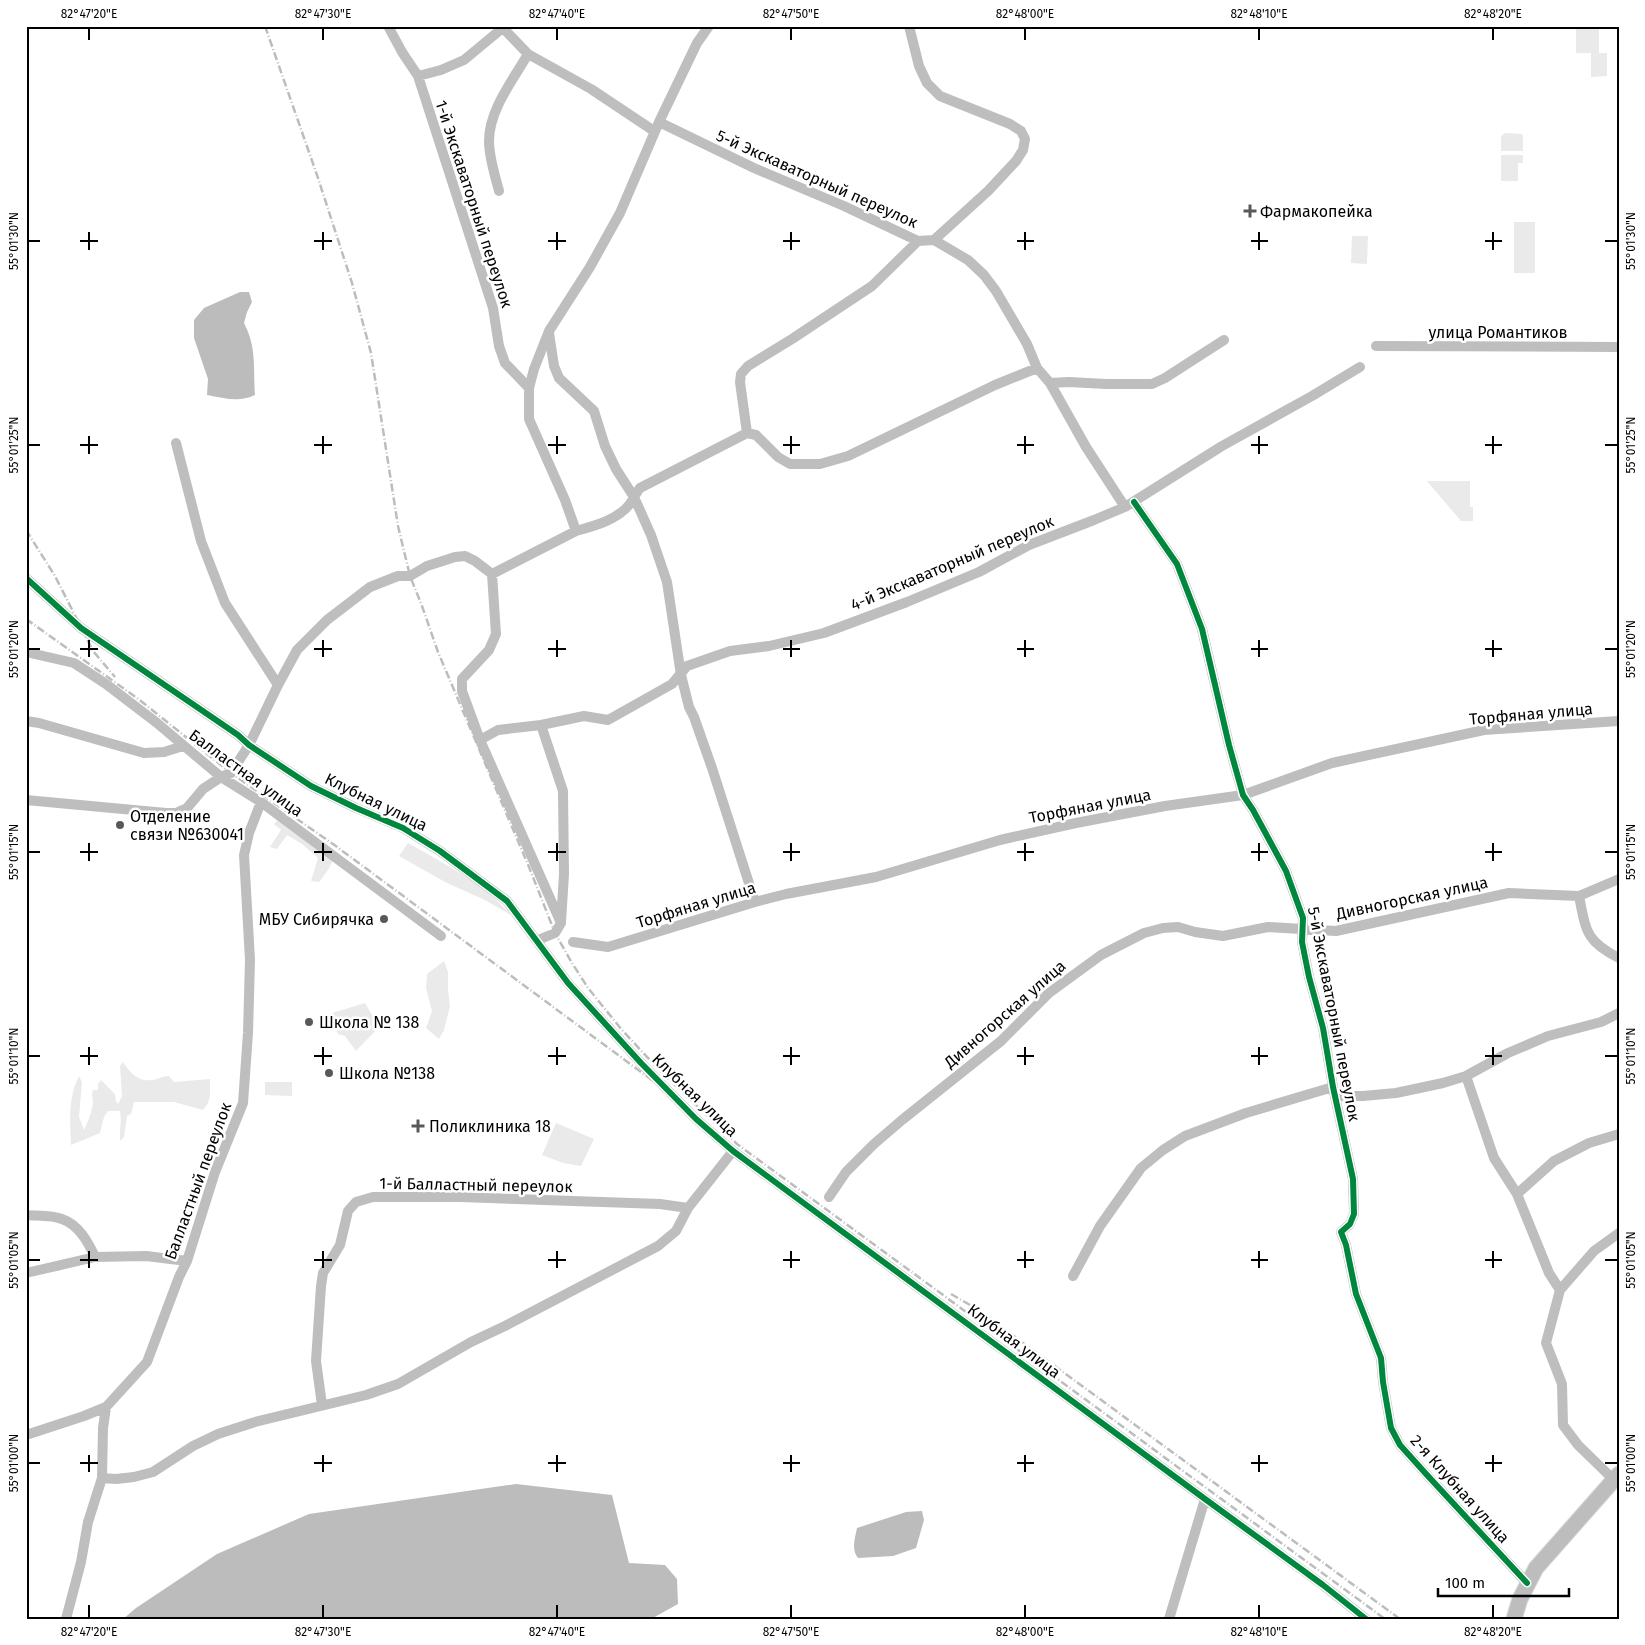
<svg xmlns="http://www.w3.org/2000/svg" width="1645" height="1645" viewBox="0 0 1645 1645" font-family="'Fira Sans',sans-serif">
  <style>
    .green { fill: #eaeaea }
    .water { fill: #bcbcbc }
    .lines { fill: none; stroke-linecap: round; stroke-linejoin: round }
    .primary-casing { stroke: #dbdbdb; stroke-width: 17 }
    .minor { stroke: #bebebe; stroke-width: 10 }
    .primary { stroke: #bdbdbd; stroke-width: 15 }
    .rail { stroke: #bdbdbd; stroke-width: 2.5; stroke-dasharray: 8 2.5 1 2.5; stroke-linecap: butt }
    .cycleway-casing { stroke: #fff; stroke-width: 9 }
    .cycleway { stroke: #00873e; stroke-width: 6 }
    .ticks { fill: none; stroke: #000; stroke-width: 2 }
    .poi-dot { fill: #595959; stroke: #fff; stroke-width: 2 }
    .labels { text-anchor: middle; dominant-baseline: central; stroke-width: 5; stroke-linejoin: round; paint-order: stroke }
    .street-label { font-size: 16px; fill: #000; stroke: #fff }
    .poi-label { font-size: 16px; fill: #000; stroke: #fff; text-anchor: start }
    .neatline { fill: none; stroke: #000; stroke-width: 2 }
    .ticks-label { font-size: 12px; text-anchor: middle; fill: #000 }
  </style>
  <rect width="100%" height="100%" fill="#fff"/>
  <path class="green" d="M1599,26V53H1607V76L1591,77V53H1576V27Z
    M1505,133L1522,134L1523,136V151H1501V136Z
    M1501,155H1523V163H1518V181H1501Z
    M1514,222H1535V273H1514Z
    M1352,236H1368L1367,264L1351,263Z
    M1427,481H1470V507H1473V521H1461Z
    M278,820L334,858L328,870L319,882L311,881L318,858L302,844L287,835L277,849L270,847L281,830L274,824Z
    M408,843C445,864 483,883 511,915L485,900L447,883L399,856Z
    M444,961L448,972V989L450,1006L444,1030L439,1039L426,1028L432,1011L426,988L427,974Z
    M365,1003L379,1027L356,1051L345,1036L338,1034L329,1014Z
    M123,1062C131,1074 138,1082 153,1080C158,1079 162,1076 169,1076L174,1082L210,1079C210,1091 212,1101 203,1110L174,1102H134L131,1114L127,1116L124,1137L120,1141C119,1131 122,1121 120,1111H108L104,1117L100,1133L71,1145C70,1122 68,1097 79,1076L82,1082L79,1117L84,1130C88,1122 92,1112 93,1102C93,1097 91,1095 93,1090H98V1084L101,1080L115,1094L116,1101L118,1104L122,1096L120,1066Z
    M265,1082H292V1096L265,1095Z
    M556,1123L594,1139L581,1166L563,1163L542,1155Z"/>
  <path class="water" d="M240,292H249L252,302L247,312L244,323C257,348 253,368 255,395C239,403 224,398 207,395L208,379L194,338V320L204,308Z
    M516,1484L612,1495L629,1563L665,1565L677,1579L678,1604L651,1619H123L136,1608L217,1554L309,1514Z
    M922,1511L924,1520L916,1548L893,1556L858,1558C851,1550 855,1538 857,1528L906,1512Z"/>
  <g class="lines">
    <defs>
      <path id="primary" d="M1514,1619L1520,1599L1536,1568L1619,1474"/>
    </defs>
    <use href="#primary" class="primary-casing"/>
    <path class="minor" d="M388,26L402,52L418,76
      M505,26L464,60L441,70L418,76L493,308L499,346L505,363L529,388
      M909,26L919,66L927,83L940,96L1010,124L1021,131L1025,139L1023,150L1016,161L988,191L934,240
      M503,28L528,54L591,89L654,131
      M659,122L754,168L844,206L918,241L934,240L968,260L984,275L996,291L1027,344L1037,368L1050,383L1086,447L1125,507
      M499,191C495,175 489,158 489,141C489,110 513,80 528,54
      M549,333L554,366L559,378L594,411L605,446L616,469L634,497L651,535L667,582L681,675L689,707L694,717L712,768L755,902
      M1376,346L1619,347
      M1050,383L1069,382L1106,384H1152L1165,378L1224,340
      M747,433L740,382L741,374L748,366L792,339L872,286L918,241
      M176,443L201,541L225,603L278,685
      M1134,502L1177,564L1202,629L1229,745L1243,795L1253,810L1286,871L1303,918L1302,942L1309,977L1323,1028L1333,1087L1353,1179L1354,1214L1350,1224L1341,1232L1346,1245L1356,1294L1381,1358L1383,1382L1391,1428L1400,1445L1427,1475L1527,1583
      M576,531C594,526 617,520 629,505C633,500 636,493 640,488L747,433L756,435L778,457L790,464H820L848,456L995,385L1037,368
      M26,578L81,628L238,735L249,745L311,786L356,808L403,828L440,851L507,901L568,983L641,1063L696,1119L733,1151L1205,1499L1323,1585L1366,1619
      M26,652L74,663L106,684L157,723L221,777L261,802L441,936
      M26,721L39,723L144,753L164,752L183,746
      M541,725L563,791L564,874L561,922
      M480,740L498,730L541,725L584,716L608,720L672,684L687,666L730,651L769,646L824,633L907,602L979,572L1029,545L1094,520L1125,507L1222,446L1312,396L1360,367
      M26,800L166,813H176L187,808L203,789L221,777L231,773L249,745L278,685L297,650L327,620L370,587L398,576H410L427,566L455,557L465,556L475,561L492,574
      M1579,896C1586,930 1585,941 1619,958
      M538,940L555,933L561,923L480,740L462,691V679L489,650L496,634L492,574L576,531L565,500L529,419V388L534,369L549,331L590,267L620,213L659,122L697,43L709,26
      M573,942L608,947L755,902L786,894L876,877L1000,840L1076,823L1165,806L1243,795L1332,763L1484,730L1619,721
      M1466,1076L1494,1158L1517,1194L1549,1273L1560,1290
      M1336,1096H1363L1396,1093L1443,1083L1466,1076L1508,1053L1548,1036L1601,1022L1619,1013
      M1517,1194L1554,1161L1589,1143L1619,1134
      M829,1197L846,1172L874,1144L902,1120L1001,1041L1049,993L1101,955L1144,933L1163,928L1178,927L1195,932L1223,936L1268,927L1336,931L1509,893L1579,896L1619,879
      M26,1215C37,1216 52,1215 62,1219C79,1225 88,1242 95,1257
      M26,1273L95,1257L146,1256L187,1261
      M1073,1276L1100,1226L1141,1168L1163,1150L1185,1136L1246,1113L1333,1087
      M322,1405L316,1361L321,1286L323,1273L340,1245L348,1211L356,1202L373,1197H460L660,1204L688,1208
      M26,1435L84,1416L106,1407L147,1362L179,1277L187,1261L215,1172L243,1103L248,1033L250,960L244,855L249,833L261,802
      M102,1478L116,1479L134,1477L153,1472L193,1446L218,1434L255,1422L366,1395L398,1384L471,1342L505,1326L658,1246L676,1231L688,1208L733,1151
      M1614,1480L1578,1445L1563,1425L1562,1384L1546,1343L1560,1290L1594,1251L1619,1233
      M66,1619L81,1562L88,1522L102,1478L103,1428L106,1407
      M1169,1619L1205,1499"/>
    <use href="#primary" class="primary"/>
    <path class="rail" d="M265,26L318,178L352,283L371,353L398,526L410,576L422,606L438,652L529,867L555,933L572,963L588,988L622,1030L660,1071L737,1144L1385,1619
      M26,530L55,576L93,651L115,677
      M26,619L137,698L231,773L333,844L691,1109
      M951,1294L977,1309L1400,1619"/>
    <defs>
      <path id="cycleway" d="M1134,502L1177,564L1202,629L1229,745L1243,795L1253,810L1286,871L1303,918L1302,942L1309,977L1323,1028L1333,1087L1353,1179L1354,1214L1350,1224L1341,1232L1346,1245L1356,1294L1381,1358L1383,1382L1391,1428L1400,1445L1427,1475L1527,1583
        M26,578L81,628L238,735L249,745L311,786L356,808L403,828L440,851L507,901L568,983L641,1063L696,1119L733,1151L1205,1499L1323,1585L1366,1619"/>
    </defs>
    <use href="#cycleway" class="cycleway-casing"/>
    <use href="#cycleway" class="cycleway"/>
  </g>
  <path class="ticks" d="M89,28V40M323,28V40M557,28V40M791,28V40M1025,28V40M1259,28V40M1493,28V40M89,232V250M323,232V250M557,232V250M791,232V250M1025,232V250M1259,232V250M1493,232V250M28,241H40M80,241H98M314,241H332M548,241H566M783,241H800M1017,241H1034M1251,241H1268M1485,241H1502M1605,241H1618M89,436V454M323,436V454M557,436V454M791,436V454M1025,436V454M1259,436V454M1493,436V454M28,445H40M80,445H98M314,445H332M548,445H566M783,445H800M1017,445H1034M1251,445H1268M1485,445H1502M1605,445H1618M89,640V657M323,640V657M557,640V657M791,640V657M1025,640V657M1259,640V657M1493,640V657M28,649H40M80,649H98M314,649H332M548,649H566M783,649H800M1017,649H1034M1251,649H1268M1485,649H1502M1605,649H1618M89,843V861M323,843V861M557,843V861M791,843V861M1025,843V861M1259,843V861M1493,843V861M28,852H40M80,852H98M314,852H332M548,852H566M783,852H800M1017,852H1034M1251,852H1268M1485,852H1502M1605,852H1618M89,1047V1065M323,1047V1065M557,1047V1065M791,1047V1065M1025,1047V1065M1259,1047V1065M1493,1047V1065M28,1056H40M80,1056H98M314,1056H332M548,1056H566M783,1056H800M1017,1056H1034M1251,1056H1268M1485,1056H1502M1605,1056H1618M89,1251V1268M323,1251V1268M557,1251V1268M791,1251V1268M1025,1251V1268M1259,1251V1268M1493,1251V1268M28,1260H40M80,1260H98M314,1260H332M548,1260H566M783,1260H800M1017,1260H1034M1251,1260H1268M1485,1260H1502M1605,1260H1618M89,1455V1472M323,1455V1472M557,1455V1472M791,1455V1472M1025,1455V1472M1259,1455V1472M1493,1455V1472M28,1463H40M80,1463H98M314,1463H332M548,1463H566M783,1463H800M1017,1463H1034M1251,1463H1268M1485,1463H1502M1605,1463H1618M89,1605V1618M323,1605V1618M557,1605V1618M791,1605V1618M1025,1605V1618M1259,1605V1618M1493,1605V1618"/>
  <g class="poi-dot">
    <path d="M1247.5 203.5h5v5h5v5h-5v5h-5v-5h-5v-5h5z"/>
    <circle cx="120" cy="825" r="5"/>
    <circle cx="384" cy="919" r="5"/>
    <circle cx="309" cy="1022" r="5"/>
    <circle cx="329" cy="1073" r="5"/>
    <path d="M415.5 1118.5h5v5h5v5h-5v5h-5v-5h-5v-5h5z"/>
  </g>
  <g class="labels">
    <g class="street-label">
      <text transform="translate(817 179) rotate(24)">5-й Экскаваторный переулок</text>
      <text transform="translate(474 204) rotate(72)">1-й Экскаваторный переулок</text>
      <text x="1498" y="332">улица Романтиков</text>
      <text transform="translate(952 563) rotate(-23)">4-й Экскаваторный переулок</text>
      <text transform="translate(1531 714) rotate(-5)">Торфяная улица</text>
      <text transform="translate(246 773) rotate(36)">Балластная улица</text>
      <text transform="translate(376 802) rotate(26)">Клубная улица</text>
      <text transform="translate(1090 806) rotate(-11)">Торфяная улица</text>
      <text transform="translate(1412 898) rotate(-12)">Дивногорская улица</text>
      <text transform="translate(696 905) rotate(-17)">Торфяная улица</text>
      <text transform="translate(1005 1014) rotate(-41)">Дивногорская улица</text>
      <text transform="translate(1334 1014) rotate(79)">5-й Экскаваторный переулок</text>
      <text transform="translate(695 1095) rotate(44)">Клубная улица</text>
      <text transform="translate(198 1181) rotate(-70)">Балластный переулок</text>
      <text transform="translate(476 1185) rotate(1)">1-й Балластный переулок</text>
      <text transform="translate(1014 1341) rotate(37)">Клубная улица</text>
      <text transform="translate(1460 1489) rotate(48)">2-я Клубная улица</text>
    </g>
    <g class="poi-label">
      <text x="1260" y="211">Фармакопейка</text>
      <text x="130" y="816">Отделение<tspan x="130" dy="18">связи №630041</tspan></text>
      <text x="374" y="919" text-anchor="end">МБУ Сибирячка</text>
      <text x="319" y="1022">Школа № 138</text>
      <text x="339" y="1073">Школа №138</text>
      <text x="429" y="1126">Поликлиника 18</text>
    </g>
  </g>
  <rect width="1645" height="1645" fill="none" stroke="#ffffff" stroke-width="55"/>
  <path d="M1438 1588v8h131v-8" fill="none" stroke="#000000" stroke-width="2.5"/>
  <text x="1445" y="1588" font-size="15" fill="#000000" stroke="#ffffff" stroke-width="4" paint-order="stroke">100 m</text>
  <rect x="28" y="28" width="1590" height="1590" class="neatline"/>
  <g class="ticks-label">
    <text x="89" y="18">82°47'20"E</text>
    <text x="323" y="18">82°47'30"E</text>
    <text x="557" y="18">82°47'40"E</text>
    <text x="791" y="18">82°47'50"E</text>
    <text x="1025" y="18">82°48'00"E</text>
    <text x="1259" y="18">82°48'10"E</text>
    <text x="1493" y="18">82°48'20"E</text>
    <text transform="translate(14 241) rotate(-90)" y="4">55°01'30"N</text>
    <text transform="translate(1631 241) rotate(-90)" y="4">55°01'30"N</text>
    <text transform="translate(14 445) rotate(-90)" y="4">55°01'25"N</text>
    <text transform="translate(1631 445) rotate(-90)" y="4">55°01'25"N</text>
    <text transform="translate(14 649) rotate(-90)" y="4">55°01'20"N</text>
    <text transform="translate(1631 649) rotate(-90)" y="4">55°01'20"N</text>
    <text transform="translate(14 852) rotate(-90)" y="4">55°01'15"N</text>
    <text transform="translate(1631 852) rotate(-90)" y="4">55°01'15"N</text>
    <text transform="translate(14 1056) rotate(-90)" y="4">55°01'10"N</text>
    <text transform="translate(1631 1056) rotate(-90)" y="4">55°01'10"N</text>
    <text transform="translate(14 1260) rotate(-90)" y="4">55°01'05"N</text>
    <text transform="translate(1631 1260) rotate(-90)" y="4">55°01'05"N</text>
    <text transform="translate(14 1463) rotate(-90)" y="4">55°01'00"N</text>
    <text transform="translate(1631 1463) rotate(-90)" y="4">55°01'00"N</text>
    <text x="89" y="1636">82°47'20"E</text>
    <text x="323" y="1636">82°47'30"E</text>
    <text x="557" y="1636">82°47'40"E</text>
    <text x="791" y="1636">82°47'50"E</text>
    <text x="1025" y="1636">82°48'00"E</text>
    <text x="1259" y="1636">82°48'10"E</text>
    <text x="1493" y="1636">82°48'20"E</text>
  </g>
</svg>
